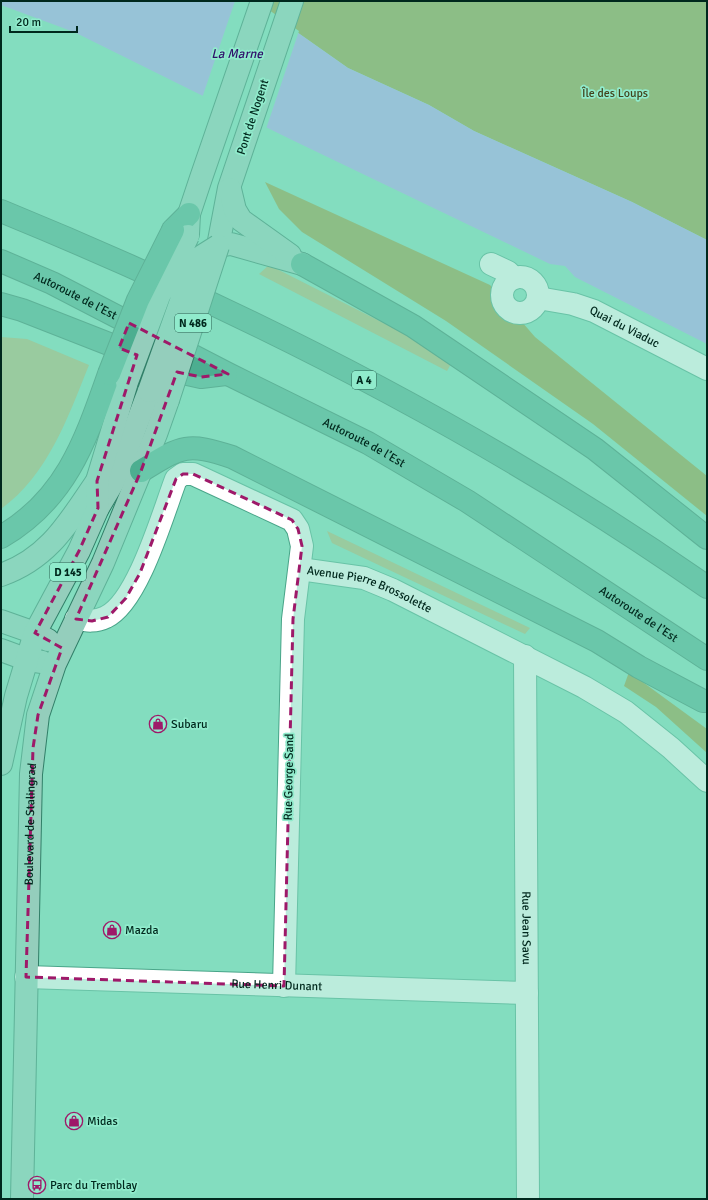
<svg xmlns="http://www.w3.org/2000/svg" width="708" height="1200" viewBox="0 0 708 1200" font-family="Signika,sans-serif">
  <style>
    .green { fill: #b3b578 }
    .forest { fill: #989a42 }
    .water { fill: #b0a5f4 }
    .pier { fill: #83ddbf }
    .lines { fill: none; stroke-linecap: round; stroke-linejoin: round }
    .minor-casing { stroke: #49a589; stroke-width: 24 }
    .major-casing { stroke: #317f68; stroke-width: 24 }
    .highway-casing { stroke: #317f68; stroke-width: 24 }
    .minor { stroke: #fff; stroke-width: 22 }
    .major { stroke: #94cebc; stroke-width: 22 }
    .highway { stroke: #4cae90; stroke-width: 22 }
    .major-bridge-casing { stroke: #317f68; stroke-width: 24; stroke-linecap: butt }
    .highway-bridge-casing { stroke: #317f68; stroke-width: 24; stroke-linecap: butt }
    .major-bridge { stroke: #94cebc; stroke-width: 22 }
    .highway-bridge { stroke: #4cae90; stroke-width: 22 }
    .marked { fill: none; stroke: #9e1969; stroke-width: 3; stroke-dasharray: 8 5; stroke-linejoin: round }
    .labels { text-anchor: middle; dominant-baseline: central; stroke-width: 3.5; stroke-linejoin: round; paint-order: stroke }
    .shield { fill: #90ebcc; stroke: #2b6252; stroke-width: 1 }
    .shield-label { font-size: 11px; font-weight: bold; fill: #00281d }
    .park-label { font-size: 12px; fill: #43441e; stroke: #90ebcc }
    .street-label { font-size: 12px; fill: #00281d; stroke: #90ebcc }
    .poi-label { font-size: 12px; fill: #00281d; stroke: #90ebcc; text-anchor: start }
    .water-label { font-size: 13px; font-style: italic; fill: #30116b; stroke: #90ebcc }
  </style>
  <rect width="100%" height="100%" fill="#83ddbf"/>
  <path class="green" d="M269,265L419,341L452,362L447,371L259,274Z
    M1,337L27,339L89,365C68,417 48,475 1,509Z
    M327,531L530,628L525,634L332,543Z"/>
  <path class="forest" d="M257,1H707V240L632,202L474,131L429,105L348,68L267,11Z
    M265,182L490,285L535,337L707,476V516L593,424L446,321L302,232L279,209Z
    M629,672L707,729V753L656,707L624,686Z"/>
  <path class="water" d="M1,1H257L267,11L348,68L429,105L474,131L632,202L707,240V344L575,277L565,266L550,264L290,139L74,32L1,5Z"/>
  <path class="pier" d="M235,1H260L269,10L299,31L266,129L202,98Z"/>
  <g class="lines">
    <defs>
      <g id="minor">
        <path d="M491,264L508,272L514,278"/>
        <circle cx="520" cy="295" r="18"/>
        <path id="s1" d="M538,298L573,304L594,311L707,369"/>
        <path id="s2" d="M300,569L364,578L393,590L584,687L626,712L671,748L707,781"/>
        <path d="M76,619C87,621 96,622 106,617C138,602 163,513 176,479L183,474H193L292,520L298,529L302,546L293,619L284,986"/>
        <path id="s3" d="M525,656L528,1199"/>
        <path id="s4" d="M26,977L527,993"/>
      </g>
      <g id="major">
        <path d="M292,1L229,188L218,246L231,244L302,264"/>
        <path d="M230,189L235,210L241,220L290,255"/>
        <path d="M188,234L189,214L201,178L262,1"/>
        <path d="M98,508L117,476L149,391"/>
        <path d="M1,575C50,558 70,520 97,481"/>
        <path d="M1,621L35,633L48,640"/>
        <path d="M1,650L28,660L42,662"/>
        <path d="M1,764L16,696L35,633L79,551L98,508L97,481L127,382"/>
        <path id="s5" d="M22,1199L31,774L38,715L55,664L103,563L156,434L168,400"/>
      </g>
      <g id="highway">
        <path d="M1,211C248,312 488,434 707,587"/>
        <path d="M173,230L189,214"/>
        <path id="s6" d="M1,261L52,283L228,374L368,443L467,501L707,659"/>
        <path d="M302,264L413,326L595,449L707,538"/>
        <path d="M1,304L22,310L183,373L201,377L226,374"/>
        <path d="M141,471C182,446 186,442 232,457L597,641L639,667L703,701H707"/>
        <path d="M1,537C66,499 85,442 109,374"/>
      </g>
    </defs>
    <use href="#minor" class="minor-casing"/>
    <use href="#major" class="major-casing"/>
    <use href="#highway" class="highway-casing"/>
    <use href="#minor" class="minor"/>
    <use href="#major" class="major"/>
    <use href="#highway" class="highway"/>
    <defs>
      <path id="major-bridge" d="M127,382L159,296L188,236
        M149,391L191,273L202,256L218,246
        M168,400L218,246"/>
      <path id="highway-bridge" d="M109,374L138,300L173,230"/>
    </defs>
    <use href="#major-bridge" class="major-bridge-casing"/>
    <use href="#highway-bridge" class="highway-bridge-casing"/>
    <use href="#major-bridge" class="major-bridge"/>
    <use href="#highway-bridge" class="highway-bridge"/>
  </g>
  <path d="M0 0H708V1200H0ZM129,323L228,374L201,377L177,372L141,471L76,619L92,621L108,617L126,598L140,573L176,479L183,474H193L292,520L298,529L302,546L293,619L284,986L26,977L33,748L38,715L62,648L35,633L79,551L98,508L97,481L137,355L119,348Z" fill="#83ddbf" fill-opacity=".55" fill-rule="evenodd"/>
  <path class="marked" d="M129,323L228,374L201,377L177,372L141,471L76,619L92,621L108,617L126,598L140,573L176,479L183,474H193L292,520L298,529L302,546L293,619L284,986L26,977L33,748L38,715L62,648L35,633L79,551L98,508L97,481L137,355L119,348Z"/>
  <defs>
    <symbol id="shop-ring" viewBox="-11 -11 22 22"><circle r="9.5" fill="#90ebcc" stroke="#9e1969" stroke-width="1.5"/><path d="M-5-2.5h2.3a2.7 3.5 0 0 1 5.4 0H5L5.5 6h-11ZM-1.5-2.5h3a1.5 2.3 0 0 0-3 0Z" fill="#9e1969"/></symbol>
    <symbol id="bus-ring" viewBox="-11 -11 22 22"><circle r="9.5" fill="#90ebcc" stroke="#9e1969" stroke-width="1.5"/><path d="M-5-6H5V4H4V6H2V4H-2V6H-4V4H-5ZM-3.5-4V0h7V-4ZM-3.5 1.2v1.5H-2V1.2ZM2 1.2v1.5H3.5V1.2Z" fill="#9e1969"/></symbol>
  </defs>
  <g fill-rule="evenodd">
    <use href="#shop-ring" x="148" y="714" width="20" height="20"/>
    <use href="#shop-ring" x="102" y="920" width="20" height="20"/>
    <use href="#shop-ring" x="64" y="1111" width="20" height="20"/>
    <use href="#bus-ring" x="27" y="1175" width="20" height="20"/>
  </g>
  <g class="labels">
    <g class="shield">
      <rect x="175" y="314" width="36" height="18" rx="3"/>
      <rect x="352" y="371" width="24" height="18" rx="3"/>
      <rect x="50" y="563" width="36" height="18" rx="3"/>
    </g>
    <g class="shield-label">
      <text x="193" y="323">N 486</text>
      <text x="364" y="380">A 4</text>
      <text x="68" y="572">D 145</text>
    </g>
    <g class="park-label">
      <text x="615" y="93">Île des Loups</text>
    </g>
    <g class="street-label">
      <text transform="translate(253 117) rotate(-72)">Pont de Nogent</text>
      <text stroke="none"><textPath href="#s6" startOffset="82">Autoroute de l’Est</textPath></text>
      <text stroke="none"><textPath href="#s1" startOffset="92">Quai du Viaduc</textPath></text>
      <text stroke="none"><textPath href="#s6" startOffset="406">Autoroute de l’Est</textPath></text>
      <text stroke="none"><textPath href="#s2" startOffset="73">Avenue Pierre Brossolette</textPath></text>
      <text stroke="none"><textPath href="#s6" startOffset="730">Autoroute de l’Est</textPath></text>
      <text transform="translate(289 777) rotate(-89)">Rue George Sand</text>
      <text stroke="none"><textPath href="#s5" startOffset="375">Boulevard de Stalingrad</textPath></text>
      <text stroke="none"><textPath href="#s3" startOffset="272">Rue Jean Savu</textPath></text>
      <text stroke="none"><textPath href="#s4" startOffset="251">Rue Henri Dunant</textPath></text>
    </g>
    <g class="poi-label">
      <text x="171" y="724">Subaru</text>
      <text x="125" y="930">Mazda</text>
      <text x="87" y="1121">Midas</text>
      <text x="50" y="1185">Parc du Tremblay</text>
    </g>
    <g class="water-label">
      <text x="237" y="54">La Marne</text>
    </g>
  </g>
  <rect width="708" height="1200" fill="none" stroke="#00281d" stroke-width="4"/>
  <path d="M10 26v6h67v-6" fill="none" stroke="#00281d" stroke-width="2"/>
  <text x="16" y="26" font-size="12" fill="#00281d" stroke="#90ebcc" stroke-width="3" paint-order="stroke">20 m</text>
</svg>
